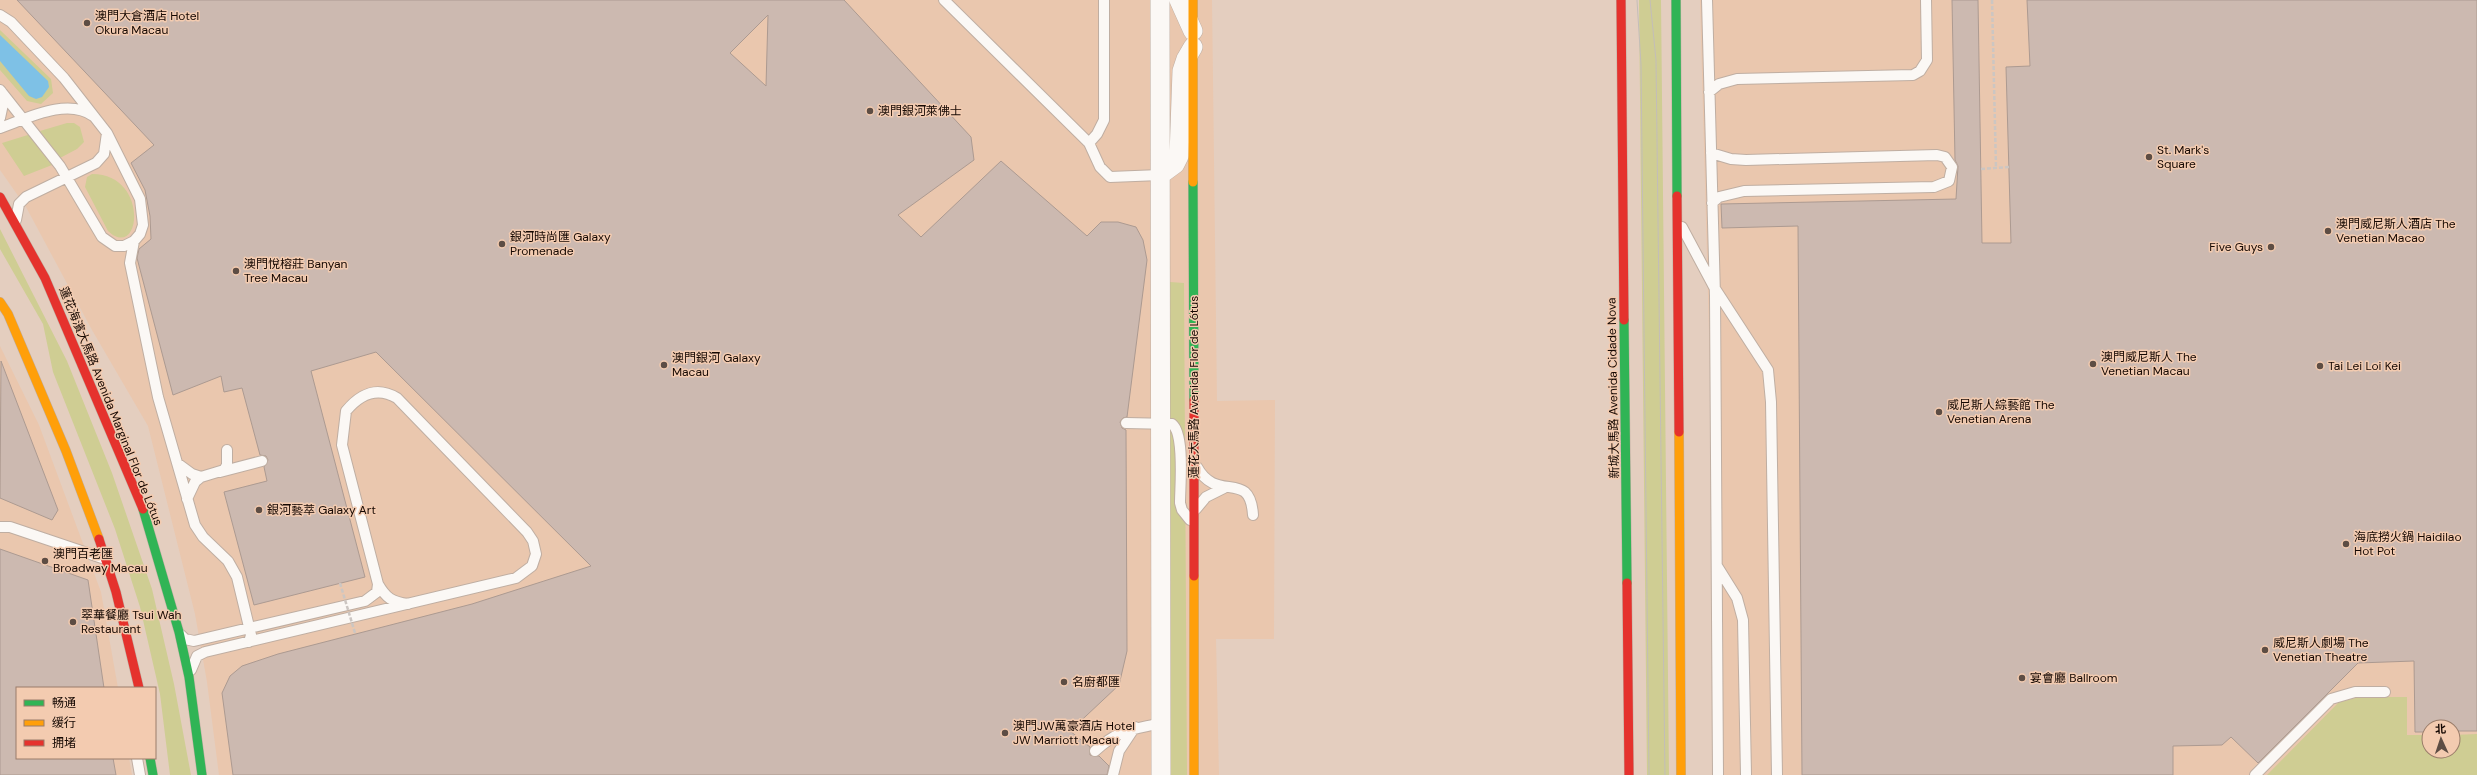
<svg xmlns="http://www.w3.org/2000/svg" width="2477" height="775" viewBox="0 0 2477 775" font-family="'DM Sans','Noto Sans SC',sans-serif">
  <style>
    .built { fill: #eac7ae; fill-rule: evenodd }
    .green { fill: #cfcd93 }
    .water { fill: #7ec1e6 }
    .building { fill: #ccb9b0; stroke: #ac9a91; fill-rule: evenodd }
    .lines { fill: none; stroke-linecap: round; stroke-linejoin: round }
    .lane-casing { stroke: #bfaea2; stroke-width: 12 }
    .street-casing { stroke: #bfaea2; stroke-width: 20 }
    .fast-casing { stroke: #bfaea2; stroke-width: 10 }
    .slow-casing { stroke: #bfaea2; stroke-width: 10 }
    .jam-casing { stroke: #bfaea2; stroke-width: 10 }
    .path { stroke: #ccc6c2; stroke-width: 2.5; stroke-dasharray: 4 2; stroke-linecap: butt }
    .lane { stroke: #fbf8f5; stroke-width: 10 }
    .street { stroke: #fbf8f5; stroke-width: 19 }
    .fast { stroke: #30b455; stroke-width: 9 }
    .slow { stroke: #ff9f0a; stroke-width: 9 }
    .jam { stroke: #e5322d; stroke-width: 9 }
    .tram { stroke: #c3bdb9; stroke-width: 1 }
    .path-bridge { stroke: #ccc6c2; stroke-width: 2.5; stroke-dasharray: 4 2; stroke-linecap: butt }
    .poi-dot { fill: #5d4d44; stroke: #f3cbb0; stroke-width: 1.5 }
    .labels { text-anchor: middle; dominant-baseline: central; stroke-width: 3; stroke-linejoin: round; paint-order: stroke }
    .poi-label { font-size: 12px; fill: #150802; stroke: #f3cbb0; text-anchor: start }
    .street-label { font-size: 12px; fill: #150802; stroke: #f3cbb0 }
  </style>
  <rect width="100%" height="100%" fill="#e4cebf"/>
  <path class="built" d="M0,0H1212L1217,401L1275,400L1274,639H1216L1219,775H219L207,682L195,614L148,426L92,330L26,207L0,170Z
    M1700,0H2477V775H1721ZM2429,727H2453V751H2429Z
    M0,346L39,425L101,592L118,688H17V758H129L132,775H0Z"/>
  <path class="green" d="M1639,0H1661L1669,775H1647Z
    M0,30L51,79L53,93L41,104L27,101L0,70Z
    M67,123H74L80,127L84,142L77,149L60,158L40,131Z
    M31,134L52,165L24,176L2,143Z
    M92,174C150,174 141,262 108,231L85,187L87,177Z
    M0,229L67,361L112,473L152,589L174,684L191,775H170L160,694L140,607L115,529L53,372L43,324L0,249Z
    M1170,282L1184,283L1187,775H1170Z
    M2360,697H2407V735H2429V751H2453V735L2477,734V775H2267L2339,702Z"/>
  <path class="water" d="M0,35L48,81L49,87L42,97L36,99L29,96L0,61Z"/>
  <path class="building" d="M17,0H844L971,137L974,160L898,215L921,237L1001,161L1087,236L1101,222H1118L1136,227L1143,240L1147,260L1127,417L1123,418L1120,422L1122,428L1126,430L1127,651L1119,685L1070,731L1090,747V755L1099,756L1109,766L1107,775H233L222,693L230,676L242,666L278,654L472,604L591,566L376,352L311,371L365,577L254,605L224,492L267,481L264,467L268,460L266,456L260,455L242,388L224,392L221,376L173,395L137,258L139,249L151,239L150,216L145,190L131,163L154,145ZM768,15L766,86L730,53Z
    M1952,0H1978L1982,243H2011L2006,67L2030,66L2027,0H2477V731H2453V727H2429V732H2415L2414,661L2358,663L2258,763L2231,737L2222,745L2173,746V775H1802L1798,226L1722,228L1721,204L1956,199L1958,166L1955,160Z
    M1,361L58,510L52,520L0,498Z
    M0,549L88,580L104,688H17V758H113L116,775H0Z"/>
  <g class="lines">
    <defs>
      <path id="lane" d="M944,0L1089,143L1100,167L1110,177L1160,175
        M1707,0L1715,296L1718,775
        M0,15L11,22L64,78L107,133L140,199L143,225L140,234L134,241L124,246H115L102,237L60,166L0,90
        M1709,92L1719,84L1737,79L1913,75L1920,71L1927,60L1926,0
        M0,118L3,104L1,91
        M0,128C26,119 67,97 93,116
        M1089,143L1097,134L1104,120V0
        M1711,153L1731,159L1746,160L1937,155L1945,157L1952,167L1949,181L1934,187L1744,191L1719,197L1712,203
        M16,220L19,204L26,197L96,163L104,154L107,133
        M1682,227L1714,287L1768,370L1771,402L1777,775
        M134,241L130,263L158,397L195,525L203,537L228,561L237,577L251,635L249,642
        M1126,423L1172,424C1185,434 1180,486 1180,503L1182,510L1190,520
        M177,463L192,474L201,477L224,470L227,465V450
        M1197,467C1217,504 1250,468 1253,515
        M220,472L262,461
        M187,499L195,482L201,477
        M1196,509L1206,497L1224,488
        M0,527H10L105,559
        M1717,566L1737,598L1743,620L1746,775
        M181,635L185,639L194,641L365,601L377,592L378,584
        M191,670L197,656L205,652L516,578L532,566L536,554L533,541L527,532L397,398C377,386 360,394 346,411L342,445L378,584C386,598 392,602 408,604
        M1095,751C1119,729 1131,730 1161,723
        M137,758L140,775
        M1113,775L1119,751L1135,727
        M2255,775L2331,699L2355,692H2385"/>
      <path id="street" d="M1160,0L1161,775
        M1179,0L1193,31
        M1160,175L1175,164L1179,156L1182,71L1186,59L1193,47"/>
      <path id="fast" d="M1676,0L1677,196
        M1193,182L1194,400
        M1624,320L1627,583
        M143,509L179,632L189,677L202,775
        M150,758L153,775"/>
      <path id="slow" d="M1193,0V182
        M0,302L8,314L66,451L99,539
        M1679,432L1681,775
        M1194,576V775"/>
      <path id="jam" d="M1621,0L1624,320
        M1677,196L1679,432
        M0,197L45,278L143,509
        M1194,400V576
        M99,539L116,592L139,688
        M1627,583L1629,775"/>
    </defs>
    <use href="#lane" class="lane-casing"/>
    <use href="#street" class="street-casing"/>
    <use href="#fast" class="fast-casing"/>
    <use href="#slow" class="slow-casing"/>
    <use href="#jam" class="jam-casing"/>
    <path class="path" d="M1992,0L1996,168
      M1981,169L2009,167"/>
    <use href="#lane" class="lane"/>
    <use href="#street" class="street"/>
    <use href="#fast" class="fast"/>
    <use href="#slow" class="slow"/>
    <use href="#jam" class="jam"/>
    <path class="tram" d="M1637,0L1641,65L1649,775
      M1650,0L1656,60L1665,775"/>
    <path class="path-bridge" d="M340,583L355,633"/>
  </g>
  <g class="poi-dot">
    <circle cx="87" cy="23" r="4"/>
    <circle cx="870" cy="111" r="4"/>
    <circle cx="2149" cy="157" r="4"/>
    <circle cx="2328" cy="231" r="4"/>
    <circle cx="502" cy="244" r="4"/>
    <circle cx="2271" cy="247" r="4"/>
    <circle cx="236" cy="271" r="4"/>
    <circle cx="2093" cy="364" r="4"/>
    <circle cx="664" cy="365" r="4"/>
    <circle cx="2320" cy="366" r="4"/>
    <circle cx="1939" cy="412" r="4"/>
    <circle cx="259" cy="510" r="4"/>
    <circle cx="2346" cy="544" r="4"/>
    <circle cx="45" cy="561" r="4"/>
    <circle cx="73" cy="622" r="4"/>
    <circle cx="2265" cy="650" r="4"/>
    <circle cx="2022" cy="678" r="4"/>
    <circle cx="1064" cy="682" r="4"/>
    <circle cx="1005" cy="733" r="4"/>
  </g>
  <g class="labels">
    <g class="poi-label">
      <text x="95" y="16">澳門大倉酒店 Hotel<tspan x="95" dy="14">Okura Macau</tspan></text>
      <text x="878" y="111">澳門銀河萊佛士</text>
      <text x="2157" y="150">St. Mark's<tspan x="2157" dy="14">Square</tspan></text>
      <text x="2336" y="224">澳門威尼斯人酒店 The<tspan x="2336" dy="14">Venetian Macao</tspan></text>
      <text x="510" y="237">銀河時尚匯 Galaxy<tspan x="510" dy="14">Promenade</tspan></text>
      <text x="2263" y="247" text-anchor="end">Five Guys</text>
      <text x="244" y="264">澳門悅榕莊 Banyan<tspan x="244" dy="14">Tree Macau</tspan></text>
      <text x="2101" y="357">澳門威尼斯人 The<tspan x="2101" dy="14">Venetian Macau</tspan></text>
      <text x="672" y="358">澳門銀河 Galaxy<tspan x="672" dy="14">Macau</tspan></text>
      <text x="2328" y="366">Tai Lei Loi Kei</text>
      <text x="1947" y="405">威尼斯人綜藝館 The<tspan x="1947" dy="14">Venetian Arena</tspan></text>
      <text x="267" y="510">銀河藝萃 Galaxy Art</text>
      <text x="2354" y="537">海底撈火鍋 Haidilao<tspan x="2354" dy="14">Hot Pot</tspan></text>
      <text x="53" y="554">澳門百老匯<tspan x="53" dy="14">Broadway Macau</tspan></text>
      <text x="81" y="615">翠華餐廳 Tsui Wah<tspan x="81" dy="14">Restaurant</tspan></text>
      <text x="2273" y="643">威尼斯人劇場 The<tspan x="2273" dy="14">Venetian Theatre</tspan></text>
      <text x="2030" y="678">宴會廳 Ballroom</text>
      <text x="1072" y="682">名廚都匯</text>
      <text x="1013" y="726">澳門JW萬豪酒店 Hotel<tspan x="1013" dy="14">JW Marriott Macau</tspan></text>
    </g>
    <g class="street-label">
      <text transform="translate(1194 387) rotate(-90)">蓮花大馬路 Avenida Flor de Lótus</text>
      <text transform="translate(1613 388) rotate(-91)">新城大馬路 Avenida Cidade Nova</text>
      <text transform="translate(111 406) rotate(68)">蓮花海濱大馬路 Avenida Marginal Flor de Lótus</text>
    </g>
  </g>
  <rect x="16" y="687" width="140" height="72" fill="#f3cbb0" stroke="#9a7d6a"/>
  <rect x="24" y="700" width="20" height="6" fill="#30b455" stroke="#9a7d6a"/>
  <text x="52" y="707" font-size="12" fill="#150802">畅通</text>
  <rect x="24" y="720" width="20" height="6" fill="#ff9f0a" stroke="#9a7d6a"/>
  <text x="52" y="727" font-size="12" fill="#150802">缓行</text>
  <rect x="24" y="740" width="20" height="6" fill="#e5322d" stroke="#9a7d6a"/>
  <text x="52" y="747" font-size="12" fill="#150802">拥堵</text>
  <g transform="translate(2441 739) rotate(357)"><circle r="19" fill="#f3cbb0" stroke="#9a7d6a"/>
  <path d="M0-3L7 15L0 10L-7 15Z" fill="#5d4d44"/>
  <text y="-6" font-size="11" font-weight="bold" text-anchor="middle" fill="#150802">北</text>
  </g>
</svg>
